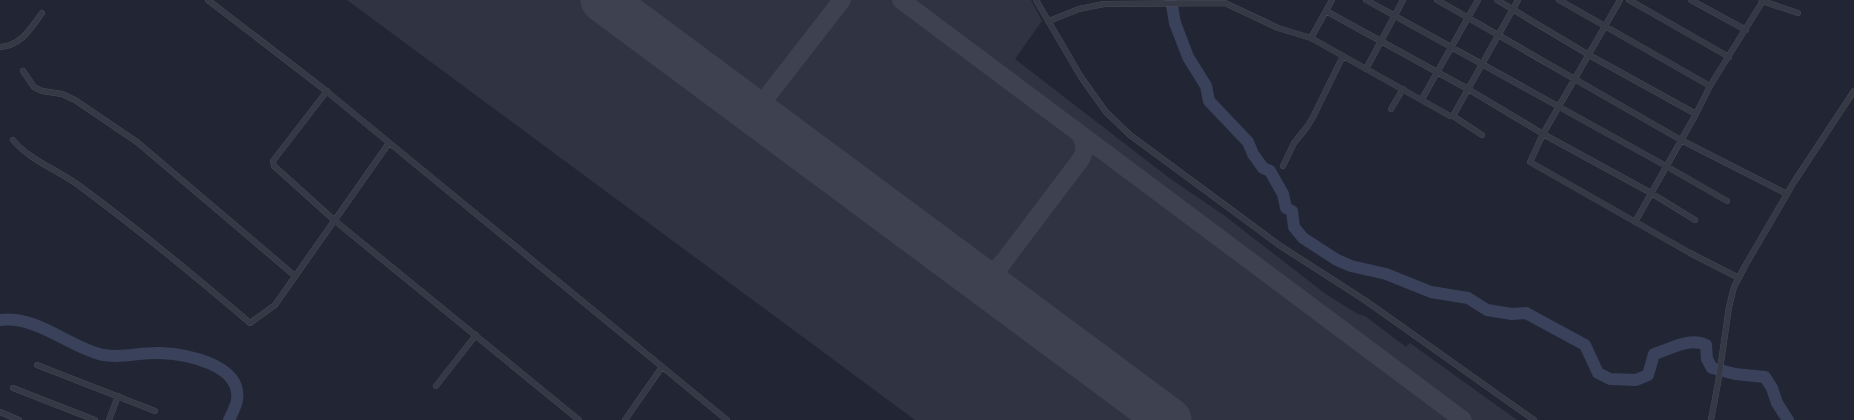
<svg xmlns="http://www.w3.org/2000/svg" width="1854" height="420" viewBox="0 0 1854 420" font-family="Helvetica,sans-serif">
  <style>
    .airport { fill: #303341 }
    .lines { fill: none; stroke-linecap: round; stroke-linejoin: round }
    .river { stroke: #39415b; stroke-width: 12 }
    .taxiway { stroke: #3d4150; stroke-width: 18 }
    .runway { stroke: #3d4150; stroke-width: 45 }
    .street-casing { stroke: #50535f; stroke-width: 6 }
    .street { stroke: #353945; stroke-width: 5.5 }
  </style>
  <rect width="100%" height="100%" fill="#222634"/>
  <path class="airport" d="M347,0H1031L1042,21L1015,59L1168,177L1225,216L1327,295L1358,314L1365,316L1406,347L1410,343L1517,420H915Z"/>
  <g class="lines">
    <path class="river" d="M1171,0L1175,23L1188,57L1206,86L1209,101L1248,142L1253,154L1263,168L1270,171L1283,194L1286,208L1292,211L1294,227L1303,238L1337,260L1351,266L1386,274L1431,292L1468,298L1487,310L1512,314L1526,313L1585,345L1598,373L1610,379L1636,380L1648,375L1654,354C1671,349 1689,337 1706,345L1707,359L1712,368L1735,374L1765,377L1772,388L1777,403L1788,420
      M0,320C36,316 64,343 96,353C117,360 139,352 160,353C185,354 242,364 237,400C236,406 232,414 229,420"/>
    <path class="taxiway" d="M609,0L613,7
      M901,0L1463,420
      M755,112L842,0
      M948,256C969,270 984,284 1004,261C990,280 997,288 1012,304
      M1004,261L1081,159C1086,149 1085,142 1079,133"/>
    <path class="runway" d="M603,0L1169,420"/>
    <defs>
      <path id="street" d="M208,0L325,90L727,420
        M1036,0L1081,77L1106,112L1130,135L1279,245L1366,301L1534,420
        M1366,0L1666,166L1727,201
        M1437,0L1681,140L1787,194
        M1497,0L1589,55L1696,114
        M1559,0L1710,86
        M1620,0L1543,134L1530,162L1690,253L1739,278
        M1629,0L1729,57
        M1691,0L1746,30
        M1762,1L1798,13
        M1326,11L1468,89L1543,134L1651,193L1695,220
        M1049,21L1079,9L1104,4L1225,3L1278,28L1311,38L1450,116H1453L1482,135
        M1311,38L1332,0
        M0,47C21,46 31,28 42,13
        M1366,69L1403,0
        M23,71L34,87L42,91L62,94L75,100L137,142L295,276
        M327,91L273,161L274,166L334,220L579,420
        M1422,99L1478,0
        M1391,109L1403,89
        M1453,116L1518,0
        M13,140C29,160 60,171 81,187C139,230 195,276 250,323L275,305L389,143
        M1283,166L1294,143L1307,127L1313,117L1343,56
        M1635,222L1696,114L1710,86L1761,4L1762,0
        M37,365L155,411
        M436,386L476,335
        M13,388L95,420
        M0,412L19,420
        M109,420L118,396
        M625,420L662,367
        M1711,420L1718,383L1729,307L1734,287L1745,266L1794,182L1854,91"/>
    </defs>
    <use href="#street" class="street-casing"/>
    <use href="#street" class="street"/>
  </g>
</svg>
